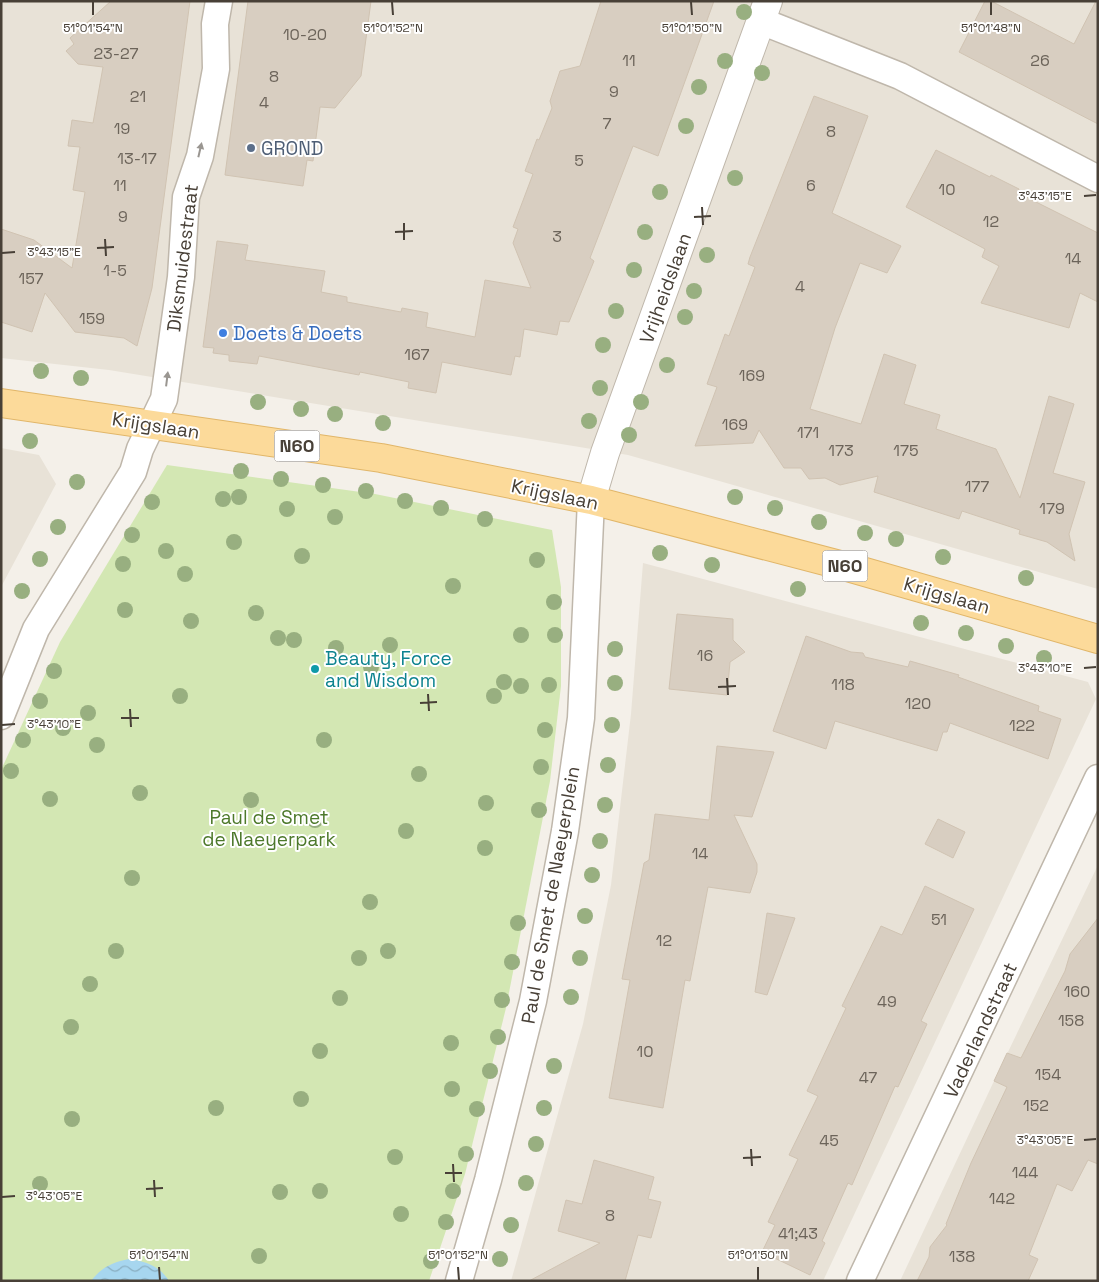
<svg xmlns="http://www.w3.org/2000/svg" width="1099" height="1282" font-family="'Space Grotesk',sans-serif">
<defs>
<pattern id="water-waves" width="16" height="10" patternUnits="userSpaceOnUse" patternTransform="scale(1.25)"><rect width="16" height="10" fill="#a7d6ef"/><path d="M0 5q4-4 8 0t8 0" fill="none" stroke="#8aafc2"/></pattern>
</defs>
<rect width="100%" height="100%" fill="#f4f0e9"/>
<path fill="#e8e2d7" d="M1,1H1098V589L628,455L109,370L1,358Z
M1,448L39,455L56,484L1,587Z
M643,563L1088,682L1096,699L823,1281H511L583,1024L611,885L631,714Z
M1098,865V1281H900L994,1081Z"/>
<path fill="#d3e7b3" d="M167,465L375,494L552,530L561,587V686L550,781L506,1008L465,1174L429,1281H1V770L60,642Z"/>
<path fill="url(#water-waves)" d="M129,1259C145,1261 160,1266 169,1281H91C101,1268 112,1262 129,1259Z"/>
<path fill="#d8cec1" stroke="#d0c3b2" d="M111,1H190L152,288L137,346L124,338L75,332L45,293L32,332L1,322V229L34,240L72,268L85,192L73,190L80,147L68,146L72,120L93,123L103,67L78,64L66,51L74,44L70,38Z
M248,1H371L361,76L335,108L320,107L313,161L307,160L303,186L225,175Z
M601,1H714L658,156L633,146L590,258L594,261L569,322L560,321L557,335L524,329L520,357L515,356L511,375L442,362L436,393L408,388L409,382L360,372L359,375L259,356L257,364L229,361V355L213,353L214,348L203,347L217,241L248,245L245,260L325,271L321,292L347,297V302L401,312L402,308L428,313L426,327L475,337L485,280L531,288L513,243L518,229L513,227L533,174L525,171L537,139L539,140L552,108L550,101L560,71L580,66Z
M985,1H991L1074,44L1096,1H1098V124L959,52Z
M814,96L868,116L832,213L901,246L887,273L860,263L835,328L810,409L861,424L884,354L916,365L904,404L940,415L936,429L996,449L1020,498L1049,396L1074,404L1053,473L1085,482L1069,534L1075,561L1047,542L1019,534L1020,530L962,511L959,519L874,492L878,476L840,485L825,478L809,479L801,468H784L759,430L753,443L695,446L717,387L707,384L725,334L729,336L755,267L748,264L750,257Z
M936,150L990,177L991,175L1019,189L1018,192L1030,199L1098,233V302L1080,293L1069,328L981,303L999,266L982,257L985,249L906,207Z
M677,614L733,619V640L745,652L730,662L727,695L669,689Z
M806,636L851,652L863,653L865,657L908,667L910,661L959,675L958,677L1039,706L1038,711L1061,719L1048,759L950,723L947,732H943L937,751L835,721L826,749L773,731Z
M717,746L774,752L752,817L734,815L757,864V872L750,893L708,887L690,981L685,980L663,1108L609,1098L630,980L622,979L644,863L649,860L655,814L709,820Z
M938,819L965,832L953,858L925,844Z
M925,886L974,909L921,1021L927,1024L898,1087L895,1086L852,1185L848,1183L822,1241L825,1243L810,1275L762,1252L775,1225L768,1222L798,1159L789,1155L818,1096L807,1091L846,1008L842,1006L881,926L902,935Z
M767,913L795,918L767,995L755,992Z
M1098,918V1164L1088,1160L1072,1191L1057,1184L1029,1255L1038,1259L1028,1281H917L929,1257L930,1247L947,1225L946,1224L971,1163L1007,1087L994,1081L1007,1053L1021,1058L1065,971L1070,954Z
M594,1160L654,1177L648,1199L661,1202L651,1238L638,1235L625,1281H529L600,1243L558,1231L566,1200L582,1204Z"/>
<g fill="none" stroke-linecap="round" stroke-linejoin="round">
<defs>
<path id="minor" d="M761,21L900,76L1098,179
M1,716L36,629L133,472L140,449L164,399L181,277L186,197L200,156L216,69L215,24L219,1
M459,1281L488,1180L533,1001L565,831L581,718L591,500
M860,1281L1098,778"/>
<path id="tertiary" d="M591,500L605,453L768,1"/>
<path id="primary" d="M1,403L381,458L591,500L844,566L1098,639"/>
</defs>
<use href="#minor" stroke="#bfb7ab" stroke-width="29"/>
<use href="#tertiary" stroke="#bfb7ab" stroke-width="30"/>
<use href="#primary" stroke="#e1b669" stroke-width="30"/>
<use href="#minor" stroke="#fff" stroke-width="26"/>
<use href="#tertiary" stroke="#fff" stroke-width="28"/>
<use href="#primary" stroke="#fcda9a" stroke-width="28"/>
</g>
<g fill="#98af80">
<circle cx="744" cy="12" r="8"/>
<circle cx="725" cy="61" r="8"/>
<circle cx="762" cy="73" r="8"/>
<circle cx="699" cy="87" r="8"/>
<circle cx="686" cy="126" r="8"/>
<circle cx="735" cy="178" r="8"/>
<circle cx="660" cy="192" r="8"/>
<circle cx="645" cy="232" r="8"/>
<circle cx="707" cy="255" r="8"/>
<circle cx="634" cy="270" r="8"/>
<circle cx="694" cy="291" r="8"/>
<circle cx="616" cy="311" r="8"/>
<circle cx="685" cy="317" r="8"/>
<circle cx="603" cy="345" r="8"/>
<circle cx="667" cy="365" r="8"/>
<circle cx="41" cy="371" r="8"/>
<circle cx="81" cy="378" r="8"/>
<circle cx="600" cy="388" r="8"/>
<circle cx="258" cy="402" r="8"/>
<circle cx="641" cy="402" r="8"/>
<circle cx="301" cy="409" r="8"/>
<circle cx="335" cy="414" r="8"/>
<circle cx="589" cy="421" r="8"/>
<circle cx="383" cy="423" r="8"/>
<circle cx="629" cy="435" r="8"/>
<circle cx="30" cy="441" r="8"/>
<circle cx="241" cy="471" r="8"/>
<circle cx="281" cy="479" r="8"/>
<circle cx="77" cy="482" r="8"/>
<circle cx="323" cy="485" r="8"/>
<circle cx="366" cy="491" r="8"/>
<circle cx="239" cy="497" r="8"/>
<circle cx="735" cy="497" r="8"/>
<circle cx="223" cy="499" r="8"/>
<circle cx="405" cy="501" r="8"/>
<circle cx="152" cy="502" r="8"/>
<circle cx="441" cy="508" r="8"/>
<circle cx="775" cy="508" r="8"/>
<circle cx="287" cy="509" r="8"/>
<circle cx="335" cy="517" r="8"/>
<circle cx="485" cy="519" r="8"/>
<circle cx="819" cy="522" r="8"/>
<circle cx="58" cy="527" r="8"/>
<circle cx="865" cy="533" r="8"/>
<circle cx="132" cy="535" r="8"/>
<circle cx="896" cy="539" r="8"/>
<circle cx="234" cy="542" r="8"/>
<circle cx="166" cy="551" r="8"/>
<circle cx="660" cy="553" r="8"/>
<circle cx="302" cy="556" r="8"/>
<circle cx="943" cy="557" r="8"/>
<circle cx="40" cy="559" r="8"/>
<circle cx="537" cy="560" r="8"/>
<circle cx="123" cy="564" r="8"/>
<circle cx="712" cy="565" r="8"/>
<circle cx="185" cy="574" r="8"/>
<circle cx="1026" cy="578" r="8"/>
<circle cx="453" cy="586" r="8"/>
<circle cx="798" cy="589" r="8"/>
<circle cx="22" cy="591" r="8"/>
<circle cx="554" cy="602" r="8"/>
<circle cx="125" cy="610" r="8"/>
<circle cx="256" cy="613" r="8"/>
<circle cx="191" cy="621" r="8"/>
<circle cx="921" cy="623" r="8"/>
<circle cx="966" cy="633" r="8"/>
<circle cx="521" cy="635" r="8"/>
<circle cx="555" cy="635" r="8"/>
<circle cx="278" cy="638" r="8"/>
<circle cx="294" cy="640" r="8"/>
<circle cx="390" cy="645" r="8"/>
<circle cx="1006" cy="646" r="8"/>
<circle cx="336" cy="648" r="8"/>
<circle cx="615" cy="649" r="8"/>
<circle cx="1044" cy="658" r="8"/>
<circle cx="371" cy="667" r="8"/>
<circle cx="54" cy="671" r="8"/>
<circle cx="504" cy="682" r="8"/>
<circle cx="615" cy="683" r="8"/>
<circle cx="549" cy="685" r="8"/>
<circle cx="521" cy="686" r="8"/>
<circle cx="180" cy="696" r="8"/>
<circle cx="494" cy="696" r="8"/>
<circle cx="40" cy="701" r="8"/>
<circle cx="88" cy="713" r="8"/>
<circle cx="612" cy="725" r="8"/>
<circle cx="63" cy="728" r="8"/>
<circle cx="545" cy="730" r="8"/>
<circle cx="23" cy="740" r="8"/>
<circle cx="324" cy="740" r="8"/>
<circle cx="97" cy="745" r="8"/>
<circle cx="608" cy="765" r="8"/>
<circle cx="541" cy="767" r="8"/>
<circle cx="11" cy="771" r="8"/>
<circle cx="419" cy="774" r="8"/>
<circle cx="140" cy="793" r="8"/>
<circle cx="50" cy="799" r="8"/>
<circle cx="251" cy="800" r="8"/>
<circle cx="486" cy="803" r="8"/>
<circle cx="605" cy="805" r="8"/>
<circle cx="539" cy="810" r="8"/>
<circle cx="315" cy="820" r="8"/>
<circle cx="406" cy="831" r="8"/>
<circle cx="600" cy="841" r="8"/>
<circle cx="485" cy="848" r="8"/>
<circle cx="592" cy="875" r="8"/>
<circle cx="132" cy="878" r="8"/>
<circle cx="370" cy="902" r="8"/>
<circle cx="585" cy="916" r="8"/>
<circle cx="518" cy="923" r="8"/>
<circle cx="116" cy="951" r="8"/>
<circle cx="388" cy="951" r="8"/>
<circle cx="359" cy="958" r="8"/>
<circle cx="580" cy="958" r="8"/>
<circle cx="512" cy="962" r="8"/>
<circle cx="90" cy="984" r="8"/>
<circle cx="571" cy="997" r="8"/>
<circle cx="340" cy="998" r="8"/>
<circle cx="502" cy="1000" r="8"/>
<circle cx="71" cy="1027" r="8"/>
<circle cx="498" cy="1037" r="8"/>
<circle cx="451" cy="1043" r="8"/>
<circle cx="320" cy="1051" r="8"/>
<circle cx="554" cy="1066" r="8"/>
<circle cx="490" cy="1071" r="8"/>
<circle cx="452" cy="1089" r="8"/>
<circle cx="301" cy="1099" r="8"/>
<circle cx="216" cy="1108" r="8"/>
<circle cx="544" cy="1108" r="8"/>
<circle cx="477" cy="1109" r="8"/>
<circle cx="72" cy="1119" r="8"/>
<circle cx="536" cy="1144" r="8"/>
<circle cx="466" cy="1154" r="8"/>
<circle cx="395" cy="1157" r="8"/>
<circle cx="526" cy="1183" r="8"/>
<circle cx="40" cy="1184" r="8"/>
<circle cx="320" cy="1191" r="8"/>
<circle cx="453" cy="1191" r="8"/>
<circle cx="280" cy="1192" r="8"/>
<circle cx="401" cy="1214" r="8"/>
<circle cx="446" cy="1222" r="8"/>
<circle cx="511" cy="1225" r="8"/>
<circle cx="259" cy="1256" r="8"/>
<circle cx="500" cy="1259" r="8"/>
<circle cx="431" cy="1261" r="8"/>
</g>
<defs><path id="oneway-solid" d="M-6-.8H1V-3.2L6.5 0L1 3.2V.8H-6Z" transform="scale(1.25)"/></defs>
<g fill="#9a9691">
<use href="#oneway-solid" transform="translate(200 150) rotate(-77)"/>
<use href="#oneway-solid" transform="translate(167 379) rotate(-83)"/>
</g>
<path fill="none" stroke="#484037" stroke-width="2" d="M93,2V15M392,2L393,15M691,2L692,15M991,2V15M1084,196L1096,195M702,207L703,225M694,217L711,216M404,223V240M395,232L413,231M105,239L106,256M97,248L114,247M2,253L15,252M1084,668L1096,667M727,678L728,695M718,687L736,686M428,694L429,711M420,703L437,702M130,709L131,727M121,718H139M2,725L15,724M1084,1140L1096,1139M751,1149L752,1166M743,1158L761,1157M453,1164L454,1182M445,1173H462M154,1180L155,1197M146,1189L163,1188M2,1197L15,1196M159,1267L160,1280M458,1267L459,1280M758,1267V1280"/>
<circle fill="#5c6f8a" stroke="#fff" stroke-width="2" cx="251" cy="148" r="5"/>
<circle fill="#3f7fe0" stroke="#fff" stroke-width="2" cx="223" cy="333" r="5"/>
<circle fill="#0f9aa8" stroke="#fff" stroke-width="2" cx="315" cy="669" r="5"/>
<g text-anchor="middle" stroke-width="4" stroke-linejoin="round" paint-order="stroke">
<g font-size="16" fill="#6c645a">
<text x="305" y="40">10-20</text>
<text x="116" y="59">23-27</text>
<text x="629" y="66">11</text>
<text x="1040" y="66">26</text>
<text x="274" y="82">8</text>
<text x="614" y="97">9</text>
<text x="138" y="102">21</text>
<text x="264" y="108">4</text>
<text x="607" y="129">7</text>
<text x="122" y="134">19</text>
<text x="831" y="137">8</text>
<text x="137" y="164">13-17</text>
<text x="579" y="166">5</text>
<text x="120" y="191">11</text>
<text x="811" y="191">6</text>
<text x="947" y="195">10</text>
<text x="123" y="222">9</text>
<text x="991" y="227">12</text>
<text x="557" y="242">3</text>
<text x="1073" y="264">14</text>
<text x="115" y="276">1-5</text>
<text x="31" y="284">157</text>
<text x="800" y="292">4</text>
<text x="92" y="324">159</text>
<text x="417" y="360">167</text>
<text x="752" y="381">169</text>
<text x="735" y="430">169</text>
<text x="808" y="438">171</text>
<text x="841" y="456">173</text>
<text x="906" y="456">175</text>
<text x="977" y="492">177</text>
<text x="1052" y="514">179</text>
<text x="705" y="661">16</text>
<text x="843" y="690">118</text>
<text x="918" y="709">120</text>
<text x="1022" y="731">122</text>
<text x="700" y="859">14</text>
<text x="939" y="925">51</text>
<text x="664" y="946">12</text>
<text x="1077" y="997">160</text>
<text x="887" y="1007">49</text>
<text x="1071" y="1026">158</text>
<text x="645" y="1057">10</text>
<text x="1048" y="1080">154</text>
<text x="868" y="1083">47</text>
<text x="1036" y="1111">152</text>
<text x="829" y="1146">45</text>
<text x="1025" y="1178">144</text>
<text x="1002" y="1204">142</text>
<text x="610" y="1221">8</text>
<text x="798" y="1239">41;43</text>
<text x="962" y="1262">138</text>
</g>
<g fill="#fff" stroke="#7f7973" stroke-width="1">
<rect x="274.5" y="430.5" width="45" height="31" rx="4"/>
<rect x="822.5" y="550.5" width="45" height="31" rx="4"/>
</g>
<g font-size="18" font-weight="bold" fill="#484037">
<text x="297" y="452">N60</text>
<text x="845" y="572">N60</text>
</g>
<g font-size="19" fill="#4e5e75" stroke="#fff" text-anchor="start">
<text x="261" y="155">GROND</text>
</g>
<g font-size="19" fill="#484037" stroke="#fff">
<text transform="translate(182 258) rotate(-83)" y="7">Diksmuidestraat</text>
<text transform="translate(665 288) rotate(-70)" y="7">Vrijheidslaan</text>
<text transform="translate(156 425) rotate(9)" y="7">Krijgslaan</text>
<text transform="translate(555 494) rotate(12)" y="7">Krijgslaan</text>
<text transform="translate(947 595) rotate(16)" y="7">Krijgslaan</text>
<text transform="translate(550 895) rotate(-80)" y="7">Paul de Smet de Naeyerplein</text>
<text transform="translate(980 1030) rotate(-65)" y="7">Vaderlandstraat</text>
</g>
<g font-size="19" fill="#366cbe" stroke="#fff" text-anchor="start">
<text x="233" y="340">Doets &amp; Doets</text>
</g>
<g font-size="19" fill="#0d838f" stroke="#fff" text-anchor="start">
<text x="325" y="665">Beauty, Force<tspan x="325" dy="22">and Wisdom</tspan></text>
</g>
<g font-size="19" fill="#4d792b" stroke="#fff">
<text x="269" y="824">Paul de Smet<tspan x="269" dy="22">de Naeyerpark</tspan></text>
</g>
</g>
<g font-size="12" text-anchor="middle" fill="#484037" stroke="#fff" stroke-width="4" stroke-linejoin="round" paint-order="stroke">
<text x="93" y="32">51°01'54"N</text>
<text x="393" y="32">51°01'52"N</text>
<text x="692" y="32">51°01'50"N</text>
<text x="991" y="32">51°01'48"N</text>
<text x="1045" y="200">3°43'15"E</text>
<text x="54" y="256">3°43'15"E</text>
<text x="1045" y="672">3°43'10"E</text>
<text x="54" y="728">3°43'10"E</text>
<text x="1045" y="1144">3°43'05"E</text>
<text x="54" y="1200">3°43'05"E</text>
<text x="159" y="1259">51°01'54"N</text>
<text x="458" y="1259">51°01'52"N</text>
<text x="758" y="1259">51°01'50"N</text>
</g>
<rect width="1099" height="1282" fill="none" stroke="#484037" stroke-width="5"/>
</svg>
